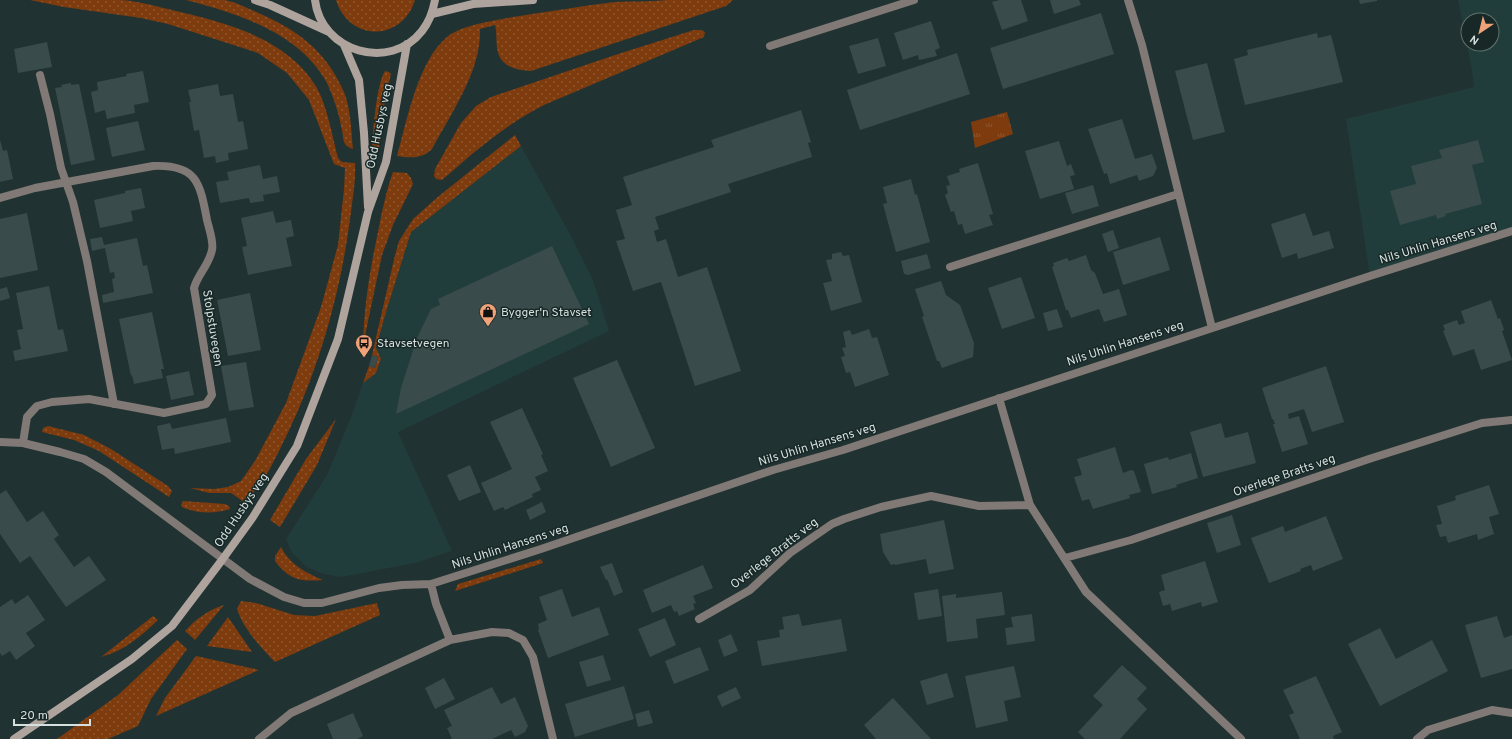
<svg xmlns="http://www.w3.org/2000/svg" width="1512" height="739" font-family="Overpass,sans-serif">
<defs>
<pattern id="grass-dots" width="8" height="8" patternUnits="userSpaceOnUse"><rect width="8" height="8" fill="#7d3b0e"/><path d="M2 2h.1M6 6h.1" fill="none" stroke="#8f5731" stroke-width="1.8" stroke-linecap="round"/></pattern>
<pattern id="park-tufts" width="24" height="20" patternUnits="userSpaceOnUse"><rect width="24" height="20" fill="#7d3b0e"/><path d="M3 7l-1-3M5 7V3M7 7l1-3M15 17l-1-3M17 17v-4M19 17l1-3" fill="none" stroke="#8f5731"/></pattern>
</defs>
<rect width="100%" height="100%" fill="#203231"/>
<path fill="#213d3b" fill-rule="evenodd" d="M1458,0H1512V231L1370,276L1346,119L1474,87L1471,65ZM1468,20H1492V44H1468Z
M521,146L572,238L593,280L609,331L398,432L452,551L415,563L341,577L323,574L307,567L292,553L286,539L327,475L351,417L363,383L376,373L381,359L376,349L386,312L411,232Z"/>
<path fill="url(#grass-dots)" d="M30,0C60,0 91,0 121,0C138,1 155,6 172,10C224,22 288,38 317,88C328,109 332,135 338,158L342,162L355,163C356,179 353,196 351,212C341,293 318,374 281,447C270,469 262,486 244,502L231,493H209L190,488L214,489L228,487L241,481L255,461L286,403L321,307L338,245L344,189L345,168L334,164L309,100L287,73L258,53L168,24L141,18L64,7Z
M186,0C198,0 213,0 225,0C235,2 245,7 254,11C296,29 325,49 344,92C351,109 351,130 353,149C349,148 346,146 344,142C343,139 343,134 342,130C339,114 334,98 327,83C299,32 238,14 186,0Z
M336,0H415C402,42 349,42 336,0Z
M667,0H733L726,6L531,71C515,70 500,67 497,48C496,40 497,33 495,25L480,29C480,35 480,40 479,45C475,79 448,119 432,149C422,159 411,158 397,156C407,120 418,61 447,37C462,25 494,21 513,17C547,12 581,6 615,2C632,1 650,2 667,0Z
M694,30H701L705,32L704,37L544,105C506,124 474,152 442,180L436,179L434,176L435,169L461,123L476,106L491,97L615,55Z
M385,71L389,72L391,74L385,100L379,151L372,150C373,132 376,85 385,71Z
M515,135L521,146L411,232L386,312L376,348L381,359L376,373L363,383L369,366L375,368L378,357L372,355L395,255L399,241L413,219L439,196Z
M393,172L407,173L411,178L413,184L393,225L382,255L363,345C364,306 370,269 378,232C382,212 386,191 393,172Z
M336,419L317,465L280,527L270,520L306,459Z
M48,426L84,435L111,449L168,486L172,491L169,497L99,451L74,440L42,432L43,428Z
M183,501L225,504L229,506L230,509C214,514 198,514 182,507L181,505Z
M281,547C289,564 306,573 323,580C301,582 289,580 275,561V556Z
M541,559L543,563L455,591L458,584Z
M241,601L256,603L294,615L315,616L377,603L380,615L275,662C260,646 244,630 237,609Z
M224,605L195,640L185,631C196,619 208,610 224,605Z
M153,616L158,620C141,636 124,651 101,657Z
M228,617L252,652L207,646Z
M177,640L187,649L151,699L138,726L108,739H57L118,695Z
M196,656L259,670L156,716L165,698Z"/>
<path fill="url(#park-tufts)" d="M1007,112L1013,134L975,148L971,122Z"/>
<path fill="#394c4b" d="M999,0H1021L1028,21L1002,30L992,2Z
M1050,0H1079L1081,5L1054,14Z
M1359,0H1377V1L1360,4Z
M1101,13L1114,54L1003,89L990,48Z
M931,21L940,48L935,50L937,56L919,60L918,55L903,60L894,33Z
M1317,33L1318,38L1331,35L1343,82L1245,105L1234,59L1248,55L1247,50Z
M878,38L886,66L858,74L849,46Z
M47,42L52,67L18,73L14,49Z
M957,53L970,94L860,130L847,90Z
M1207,63L1225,132L1193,140L1175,71Z
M143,71L149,102L134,105L135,113L107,119L105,110L95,113L91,92L98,90L97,82L127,76L126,74Z
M71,83V85L79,84L95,160L71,165L55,88L62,87L61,85Z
M218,84L220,96L233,94L238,122L243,121L248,149L228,153L229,160L216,163L215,156L204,158L199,130L194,131L189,102H191L188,90Z
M801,110L811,142L808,143L812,157L728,184L731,192L655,217L659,229L654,231L657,242L666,239L678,277L707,267L741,371L695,386L661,282L633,291L616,241L625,239L616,210L632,205L623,177L714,147L711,140Z
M1122,119L1135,159L1152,154L1157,168L1153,176L1139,181L1137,175L1110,184L1107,173L1104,174L1088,129Z
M138,121L145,150L112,157L106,128Z
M0,140L3,151L7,150L13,179L0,182Z
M1478,140L1484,162L1472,165L1482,204L1445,214L1446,216L1437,219L1436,215L1400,225L1390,191L1416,184L1411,166L1442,158L1439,150Z
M1059,141L1067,166L1071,164L1075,175L1070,176L1074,189L1040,199L1025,151Z
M978,163L993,214L989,215L993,225L965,234L962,224L958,225L954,211L951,212L945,195L948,193L946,186L950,185L947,176L960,172L959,169Z
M260,165L263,179L277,176L280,192L263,195L264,201L250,203L249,198L220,203L216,182L229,180L227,172Z
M911,179L915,195L917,194L930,242L896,252L883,204L887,203L883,187Z
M1093,185L1099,206L1072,214L1065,193Z
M141,188L145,208L131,211L133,221L100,228L94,200L125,193V191Z
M273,211L276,223L291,220L294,236L286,238L292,266L248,275L242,247L247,246L241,218Z
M27,213L38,270L0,278V219Z
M1305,213L1313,236L1329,231L1334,248L1298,259L1297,253L1282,258L1271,224Z
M1113,230L1119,248L1108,252L1102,234Z
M102,237L104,245L137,238L143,266L147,265L153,293L103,303L102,295L114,292L112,279L115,278L114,272L110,273L105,248L92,251L90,239Z
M1160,237L1170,270L1123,285L1113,252Z
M552,246L589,324L396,414L401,388L417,338L431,309L440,305L438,299Z
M841,252L843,256L849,255L862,302L831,311L823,283L832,281L826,260L832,259V254Z
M927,254L931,268L908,275L904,274L901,261Z
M1086,255L1091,270L1095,273L1103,294L1119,289L1127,315L1104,322L1099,309L1071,318L1068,310H1066L1052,267L1054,266L1053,263L1067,258L1069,261Z
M1021,277L1035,318L1002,329L988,288Z
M941,281L946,295L960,305L974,343L973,357L942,368L939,361H937L922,317L924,316L915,289Z
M49,286L58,330L63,329L68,351L15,361L13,351L21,349L17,330L23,329L16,293Z
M7,287L10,298L0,301V289Z
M250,293L261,350L228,356L217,300Z
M1491,300L1498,319L1500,318L1504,330L1502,331L1512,360L1481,370L1474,349L1453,356L1443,331L1445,330L1443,325L1457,320L1459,325L1465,323L1461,311Z
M1057,309L1063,327L1048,331L1043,313Z
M152,312L164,369H161L163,378L134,384L132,375L131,376L119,319Z
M869,329L872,338L877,337L889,375L855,387L850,372L846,373L841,357L845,356L842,348L846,347L843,332L850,330L852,335Z
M372,355L378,357L375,368L369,366Z
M617,360L655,448L611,467L573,378Z
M246,362L254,407L229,411L221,366Z
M1326,366L1344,422L1312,432L1304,409L1288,414L1289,419L1299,416L1308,444L1282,452L1273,424H1275L1273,419H1272L1262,388Z
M189,371L194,395L171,400L166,376Z
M522,408L543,454L541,455L548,471L535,477L541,490L532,494L533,497L505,510L503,507L494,511L481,483L512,469L490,422Z
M226,418L231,442L175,454L174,448L162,450L157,426L170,423L172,429Z
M1221,423L1225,438L1248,432L1256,463L1203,477L1190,432Z
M1115,447L1123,473L1131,470L1134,471L1141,492L1129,495L1130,498L1093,509L1089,499L1082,501L1074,477L1082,475L1077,459Z
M1191,453L1198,478L1176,485L1177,487L1152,494L1144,464L1168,457L1169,460Z
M470,465L481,492L459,501L447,475Z
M1489,485L1499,514L1489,517L1494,534L1478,540L1477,534L1448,543L1446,536L1440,537L1436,525L1442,524L1437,506L1456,500L1455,496Z
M6,490L27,522L43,511L59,535L54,539L74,567L89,556L106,580L66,607L30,556L20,563L0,534V494Z
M542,502L546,512L530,520L526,510Z
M1232,515L1241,545L1217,553L1207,523Z
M1326,516L1343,559L1313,571L1311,565L1300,569L1301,571L1269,583L1251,538L1283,526L1285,532Z
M944,520L954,569L929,574L926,559L895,565V564L891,565L883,552L880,534Z
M1205,561L1218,602L1202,607L1201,602L1172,611L1170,604L1163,606L1159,592L1165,590L1161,575Z
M612,563L623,592L614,596L607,579L606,580L600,567Z
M703,565L713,588L693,596L696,603L693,604L695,609L679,616L677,611L674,612L671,605L652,613L643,590Z
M562,589L572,617L599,607L609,635L548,658L538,630L539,629L538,624L547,620L539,597Z
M938,589L942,616L918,620L914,593Z
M1002,592L1005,615L976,619L978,638L947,642L942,596L956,594V598Z
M28,595L45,620L26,633L35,646L16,660L10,651L2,656L0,653V607L12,599L15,604Z
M799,614L802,626L841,619L847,651L762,666L757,641L780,637L779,630L784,629L782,617Z
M1032,614L1035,641L1007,645L1005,628L1013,627L1011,617Z
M1497,616L1504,638L1512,635V669L1481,678L1465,625Z
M665,618L676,645L650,657L638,629Z
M1380,628L1396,659L1432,640L1448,671L1380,706L1348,644Z
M731,634L738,651L724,657L718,640Z
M700,647L709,670L674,684L665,661Z
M603,655L611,680L587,687L579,662Z
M1122,665L1147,688L1137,699L1147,709L1120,739H1085L1078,732L1103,705L1093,696Z
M1014,666L1021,697L1004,701L1008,721L976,728L965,676Z
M947,673L954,697L927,705L920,681Z
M1316,676L1342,732L1333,736L1334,739H1300L1289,715L1294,713L1283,690Z
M444,678L455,699L435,709L425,688Z
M624,686L634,719L575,737L565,704Z
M492,687L501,704L515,697L528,726L525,732L515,737L511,730L492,739H452L447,728L452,726L444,710Z
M736,687L741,698L722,707L717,696Z
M893,698L931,739H876L864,725Z
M649,710L653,723L638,727L635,714Z
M353,713L363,736L357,739H333L327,724Z"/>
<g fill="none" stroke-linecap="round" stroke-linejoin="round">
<path stroke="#807975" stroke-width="8" d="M1128,0L1142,45L1212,328
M770,46L914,0
M40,75L50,114L61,168L73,202L87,261L114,404
M0,198L35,188L153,166C197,164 200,183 207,220C209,229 214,242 212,250C209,265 198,274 194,288L212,395L206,404L164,413L89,399L52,402L37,406L27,417L23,443
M950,267L1178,194
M999,398L1030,505L1086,592L1241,739
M0,442L23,443L60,452L84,459L106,472L250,579L284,597L304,603H322L379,588L402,585L431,584L541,549L773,470L843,450L1370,276L1512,231
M1065,558L1131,540L1369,459L1482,423L1512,420
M431,584L436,604L450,640
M699,619L750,590L790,553L832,524L844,519L881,507L931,496L979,506L1030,505
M259,739L291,713L450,640L492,632L509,633L523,640L533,657L553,739
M1417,739L1428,730L1492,710L1512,713"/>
<path stroke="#afa39d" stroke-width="8" d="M255,0L270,5L327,31
M315,0C321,52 390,72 422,31C429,22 433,11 435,0
M432,14L473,4L533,0
M344,45L359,80L364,133L368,207
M14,739L132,659L172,626L222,560L253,517L297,446L338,339L368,212L386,162L407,44"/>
</g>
<defs>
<symbol id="shop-pin" viewBox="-11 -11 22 30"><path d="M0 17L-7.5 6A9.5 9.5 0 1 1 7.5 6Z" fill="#f0a278" stroke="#172827"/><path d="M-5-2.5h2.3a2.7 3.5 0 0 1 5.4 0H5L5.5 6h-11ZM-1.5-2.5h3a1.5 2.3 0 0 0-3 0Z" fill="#111"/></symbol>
<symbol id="bus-pin" viewBox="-11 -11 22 30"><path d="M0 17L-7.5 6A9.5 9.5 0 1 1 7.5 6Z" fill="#f0a278" stroke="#172827"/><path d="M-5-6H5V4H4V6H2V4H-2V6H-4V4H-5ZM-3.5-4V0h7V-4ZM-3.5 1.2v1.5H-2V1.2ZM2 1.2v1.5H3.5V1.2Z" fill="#111"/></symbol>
</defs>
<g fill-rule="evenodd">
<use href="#shop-pin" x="478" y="302" width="20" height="27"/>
<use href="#bus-pin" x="354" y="333" width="20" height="27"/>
</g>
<g text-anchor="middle" stroke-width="3" stroke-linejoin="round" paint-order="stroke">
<g font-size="12" fill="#d4dfde" stroke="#172827">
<text transform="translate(379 126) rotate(-78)" y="4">Odd Husbys veg</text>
<text transform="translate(1438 242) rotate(-17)" y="4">Nils Uhlin Hansens veg</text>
<text transform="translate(213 328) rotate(81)" y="4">Stolpstuvegen</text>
<text transform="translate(1125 343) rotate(-18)" y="4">Nils Uhlin Hansens veg</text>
<text transform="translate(817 444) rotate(-17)" y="4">Nils Uhlin Hansens veg</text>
<text transform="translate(1284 475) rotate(-19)" y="4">Overlege Bratts veg</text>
<text transform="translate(241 510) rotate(-56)" y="4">Odd Husbys veg</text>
<text transform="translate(510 546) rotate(-18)" y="4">Nils Uhlin Hansens veg</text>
<text transform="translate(774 553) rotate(-38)" y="4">Overlege Bratts veg</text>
</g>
<g font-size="12" fill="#d4dfde" stroke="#172827" text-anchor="start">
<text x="501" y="316">Bygger'n Stavset</text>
<text x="377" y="347">Stavsetvegen</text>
</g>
</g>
<g transform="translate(1480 32) rotate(215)"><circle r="19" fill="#172827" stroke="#637170"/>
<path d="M0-3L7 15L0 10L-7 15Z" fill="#f0a278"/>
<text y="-6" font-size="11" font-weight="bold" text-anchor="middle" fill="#d4dfde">N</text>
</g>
<path d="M14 719v6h76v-6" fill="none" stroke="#d4dfde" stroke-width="2"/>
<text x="20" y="719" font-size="12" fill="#d4dfde" stroke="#172827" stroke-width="3" paint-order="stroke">20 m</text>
</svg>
